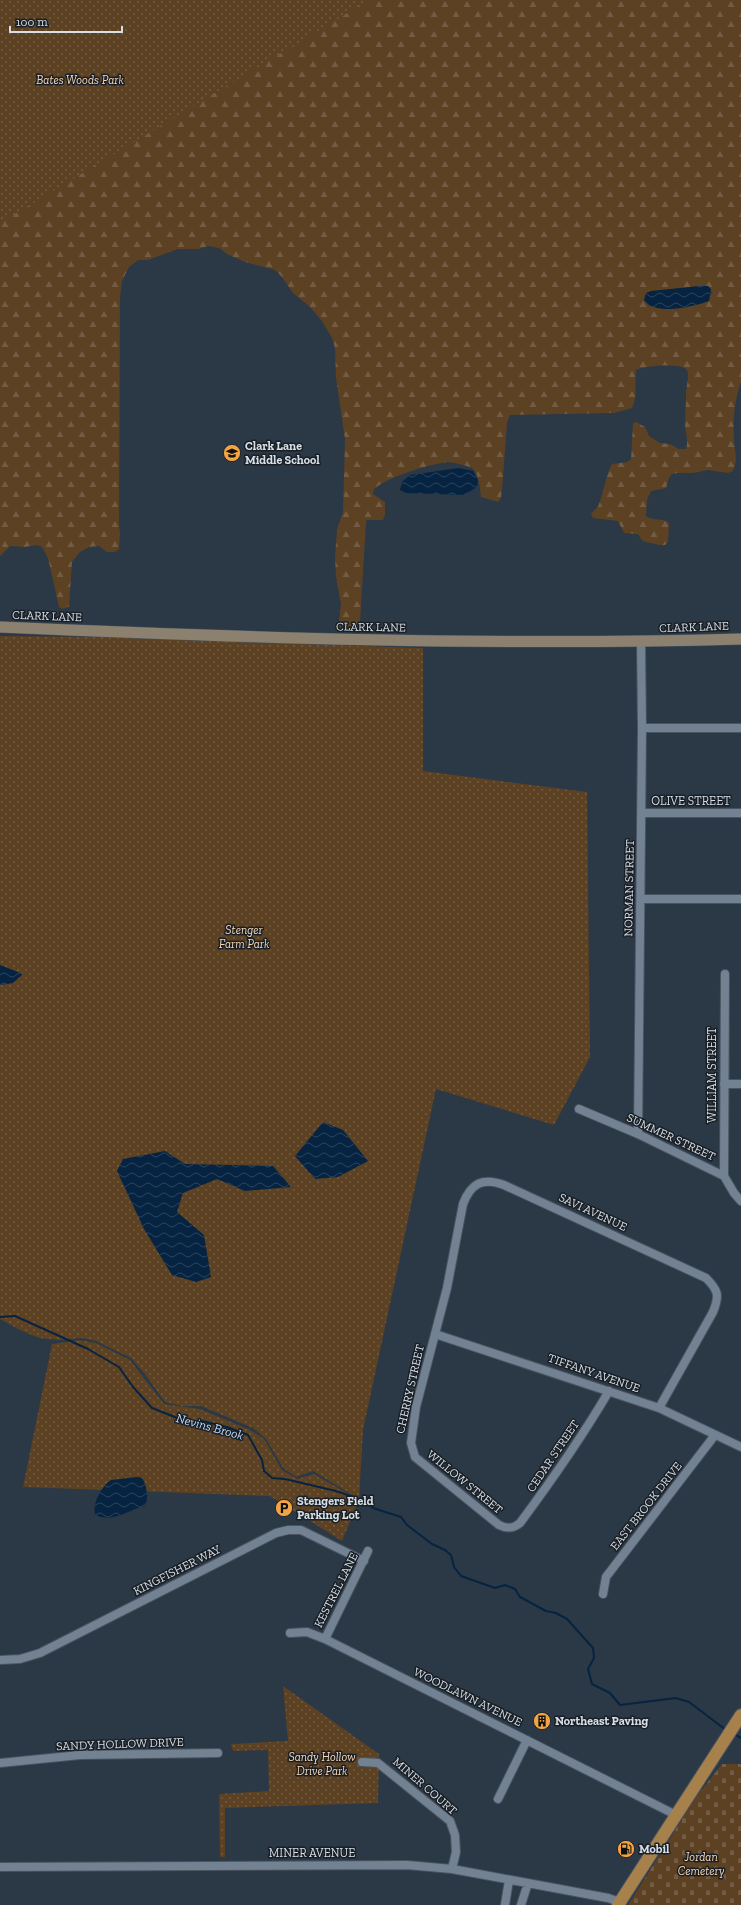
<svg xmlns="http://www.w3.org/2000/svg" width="741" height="1905" font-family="'Zilla Slab',serif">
<defs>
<pattern id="forest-firs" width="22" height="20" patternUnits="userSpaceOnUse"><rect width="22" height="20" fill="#5c4123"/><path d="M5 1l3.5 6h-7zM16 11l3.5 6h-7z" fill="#735c43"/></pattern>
<pattern id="cemetery-stones" width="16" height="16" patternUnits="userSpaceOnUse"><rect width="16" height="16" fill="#5c4123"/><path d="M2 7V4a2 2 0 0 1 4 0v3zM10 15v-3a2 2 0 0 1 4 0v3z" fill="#735c43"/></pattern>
<pattern id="park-dots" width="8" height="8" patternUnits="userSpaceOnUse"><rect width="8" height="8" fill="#5c4123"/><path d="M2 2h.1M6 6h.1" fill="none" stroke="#735c43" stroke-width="1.8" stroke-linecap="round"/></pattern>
<pattern id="water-waves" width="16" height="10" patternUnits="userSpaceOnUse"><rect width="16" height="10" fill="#062441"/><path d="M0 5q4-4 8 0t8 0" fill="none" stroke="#2a435c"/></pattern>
</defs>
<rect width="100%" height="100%" fill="#2b3846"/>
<path fill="url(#forest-firs)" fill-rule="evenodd" d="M0,0H741V382C734,401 733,421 734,441C735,452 738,461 733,471L728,473L708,470L693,473H677L672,474L669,478L666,488L651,491L647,500L646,516C653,522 663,517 669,523L668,542L665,545C662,546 646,542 643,541C640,539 640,535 637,534L624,533L618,521L593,518L591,514C594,510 598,508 599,504C603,494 607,472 612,464L627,462L631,459L633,423L636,422L645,427L649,436L660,443L670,444L679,449H686C689,440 685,433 685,424C685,415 686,406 686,396C685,390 691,373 686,369C678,363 645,366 636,370C634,383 638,395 632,408L614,413L510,415L507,423L502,490L501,498L498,502L481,497C480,488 479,474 472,468C469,466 451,462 448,462C429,464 388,477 374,489L373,494L385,502V515L383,520H367L366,522L360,622L355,628L340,627L339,622L341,604L336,577L335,557L337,529L343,512L345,439L336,378L335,348L332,338L322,321L309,306L293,293L282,277L275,270L245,262L227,254L219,248L208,246L199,249H178L148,260H138L129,267L122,281L120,297L119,523L120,534L119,549L115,552H107L99,546L89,547L80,552L72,562L69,607L62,609L59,607L48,558L42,547L38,545L24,547L10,546L0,556ZM699,286H708L711,290L712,294C687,304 674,313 647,305Z"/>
<path fill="url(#cemetery-stones)" d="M722,1764H741V1905H628L696,1797Z"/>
<path fill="url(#park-dots)" d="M0,0H369L0,223Z
M0,636L103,637L423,648V771L587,792L590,1057L554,1125L436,1089L363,1430L359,1499L313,1471L296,1477L283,1468L266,1439L253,1428L201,1406H182L165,1402L144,1373L131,1358L96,1341L82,1338L60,1340L39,1338L20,1330L0,1319Z
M80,1340L96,1343L130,1360L164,1404L200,1409L250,1430L264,1439L282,1470L297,1479L314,1474L359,1500L342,1541L270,1496L23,1487L52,1344Z
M283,1686L379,1754L378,1803L225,1808V1857H220L219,1794L269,1791L268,1750L233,1751L231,1744L288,1741Z"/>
<path fill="url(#water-waves)" d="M699,286H708L711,289L709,301C693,307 655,316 644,300L646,293L651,291Z
M459,468L473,471L478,480L477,487L464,495L406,493L400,490L402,482L410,475Z
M0,965L23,974L13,983L0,985Z
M323,1122L343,1130L368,1161L338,1177L315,1179L295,1156Z
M165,1151L185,1164L273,1166L291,1187L245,1191L217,1179L183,1193L177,1212L204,1235L211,1277L196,1282L172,1275L144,1229L117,1171L123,1159Z
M137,1477H141C147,1483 149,1499 145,1506C130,1509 109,1525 95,1514C92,1503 102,1486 111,1480Z"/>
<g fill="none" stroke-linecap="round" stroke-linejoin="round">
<path stroke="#062441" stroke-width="2" d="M0,1317L15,1316L88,1349L119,1367L133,1387L152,1408L190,1423L202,1421L227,1427L248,1435L262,1460L264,1471L272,1478L285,1479L336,1491L362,1500L373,1508L401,1517L407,1525L432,1544L445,1550L451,1555L454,1567L461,1576L495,1588L505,1585L515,1589L520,1597L546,1611L556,1613L567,1619L593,1648L594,1658L588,1669L592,1684L610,1693L620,1705L676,1698L689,1702L726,1730
M734,1734L741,1738"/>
<defs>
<path id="street" d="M642,728H741
M642,813H741
M641,899H741
M724,1084H741
M579,1109L638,1134L724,1176L734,1193L741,1201
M638,1134L642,728L641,642
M724,1176L725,974
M435,1334L659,1408L741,1447
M609,1391C582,1437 552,1480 520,1523C513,1529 507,1529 499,1525L415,1457L411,1443L416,1407L447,1288L463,1204C471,1183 483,1177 504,1185L706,1278C718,1290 720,1295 713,1312L659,1408
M603,1594L606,1577L715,1435
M290,1633L307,1632L325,1639L676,1815
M325,1639L368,1551
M0,1660L20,1659L40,1653L276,1533L288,1530H301L364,1561
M362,1762L378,1763L450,1821L455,1835L456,1852L452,1869
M0,1763L80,1755L218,1753
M498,1799L527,1740
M0,1867L407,1865L452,1869L608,1898L620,1902
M505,1905L509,1880
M521,1905L528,1883"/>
<path id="secondary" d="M0,627C247,638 494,646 741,639"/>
<path id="primary" d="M618,1905L741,1715"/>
</defs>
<use href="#street" stroke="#4a5460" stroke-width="10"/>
<use href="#secondary" stroke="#4a5460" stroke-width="12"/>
<use href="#primary" stroke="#4a5460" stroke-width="14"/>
<use href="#street" stroke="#738293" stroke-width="8"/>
<use href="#secondary" stroke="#8c816f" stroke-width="11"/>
<use href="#primary" stroke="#a6814c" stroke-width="12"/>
</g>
<defs>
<symbol id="school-disc" viewBox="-11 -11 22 22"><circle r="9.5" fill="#f3a442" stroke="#191f25"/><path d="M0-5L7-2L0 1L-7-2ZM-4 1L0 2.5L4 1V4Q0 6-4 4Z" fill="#111"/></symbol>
<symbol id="parking-disc" viewBox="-11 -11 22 22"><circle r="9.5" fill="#f3a442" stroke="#191f25"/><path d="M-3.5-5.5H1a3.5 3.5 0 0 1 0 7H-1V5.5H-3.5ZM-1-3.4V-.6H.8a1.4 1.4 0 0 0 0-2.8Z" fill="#111"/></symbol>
<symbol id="building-disc" viewBox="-11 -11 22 22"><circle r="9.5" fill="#f3a442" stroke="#191f25"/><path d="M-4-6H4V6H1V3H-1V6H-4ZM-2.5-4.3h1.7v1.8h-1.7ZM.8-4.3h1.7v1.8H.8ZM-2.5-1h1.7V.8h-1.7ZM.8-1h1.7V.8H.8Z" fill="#111"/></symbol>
<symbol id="fuel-disc" viewBox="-11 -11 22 22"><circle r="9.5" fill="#f3a442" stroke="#191f25"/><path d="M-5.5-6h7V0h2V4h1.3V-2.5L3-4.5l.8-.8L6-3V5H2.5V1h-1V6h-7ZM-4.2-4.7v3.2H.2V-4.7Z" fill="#111"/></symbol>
</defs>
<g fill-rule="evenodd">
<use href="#school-disc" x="222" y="443" width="20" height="20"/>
<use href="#parking-disc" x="274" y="1498" width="20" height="20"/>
<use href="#building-disc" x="532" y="1711" width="20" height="20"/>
<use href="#fuel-disc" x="616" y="1839" width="20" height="20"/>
</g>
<g text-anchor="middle" stroke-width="3" stroke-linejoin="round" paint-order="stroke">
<g font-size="12" font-style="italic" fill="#f8d8b6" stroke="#191f25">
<text x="80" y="84">Bates Woods Park</text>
<text x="244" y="934">Stenger<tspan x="244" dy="14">Farm Park</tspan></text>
<text x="322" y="1761">Sandy Hollow<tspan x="322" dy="14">Drive Park</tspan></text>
<text x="701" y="1861">Jordan<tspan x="701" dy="14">Cemetery</tspan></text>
</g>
<g font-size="12" font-weight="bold" fill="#d6dee7" stroke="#191f25" text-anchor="start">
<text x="245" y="450">Clark Lane<tspan x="245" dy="14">Middle School</tspan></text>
<text x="297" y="1505">Stengers Field<tspan x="297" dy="14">Parking Lot</tspan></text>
<text x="555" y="1725">Northeast Paving</text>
<text x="639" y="1853">Mobil</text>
</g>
<g font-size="12" fill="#d6dee7" stroke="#191f25">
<text transform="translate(47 616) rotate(2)" y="4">CLARK LANE</text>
<text transform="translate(371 627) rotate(1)" y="4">CLARK LANE</text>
<text transform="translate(694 627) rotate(-2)" y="4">CLARK LANE</text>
<text x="691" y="805">OLIVE STREET</text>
<text transform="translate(629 888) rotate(-89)" y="4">NORMAN STREET</text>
<text transform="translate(712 1075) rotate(-90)" y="4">WILLIAM STREET</text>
<text transform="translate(671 1137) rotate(25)" y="4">SUMMER STREET</text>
<text transform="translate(593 1212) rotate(25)" y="4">SAVI AVENUE</text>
<text transform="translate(594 1373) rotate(19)" y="4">TIFFANY AVENUE</text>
<text transform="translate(410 1389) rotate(-77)" y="4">CHERRY STREET</text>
<text transform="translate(553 1456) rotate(-56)" y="4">CEDAR STREET</text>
<text transform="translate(465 1482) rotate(39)" y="4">WILLOW STREET</text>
<text transform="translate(646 1506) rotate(-52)" y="4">EAST BROOK DRIVE</text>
<text transform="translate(177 1570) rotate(-27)" y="4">KINGFISHER WAY</text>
<text transform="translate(336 1590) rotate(-63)" y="4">KESTREL LANE</text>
<text transform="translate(468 1697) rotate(26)" y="4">WOODLAWN AVENUE</text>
<text transform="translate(120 1744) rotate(-2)" y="4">SANDY HOLLOW DRIVE</text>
<text transform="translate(425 1786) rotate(41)" y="4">MINER COURT</text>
<text x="312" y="1857">MINER AVENUE</text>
</g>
<g font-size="13" font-style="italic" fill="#bbdafc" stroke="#191f25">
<text transform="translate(210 1426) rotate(15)" y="5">Nevins Brook</text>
</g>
</g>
<path d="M10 26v6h112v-6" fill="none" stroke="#d6dee7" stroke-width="2"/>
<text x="16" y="26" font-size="12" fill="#d6dee7" stroke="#191f25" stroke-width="3" paint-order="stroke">100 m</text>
</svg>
